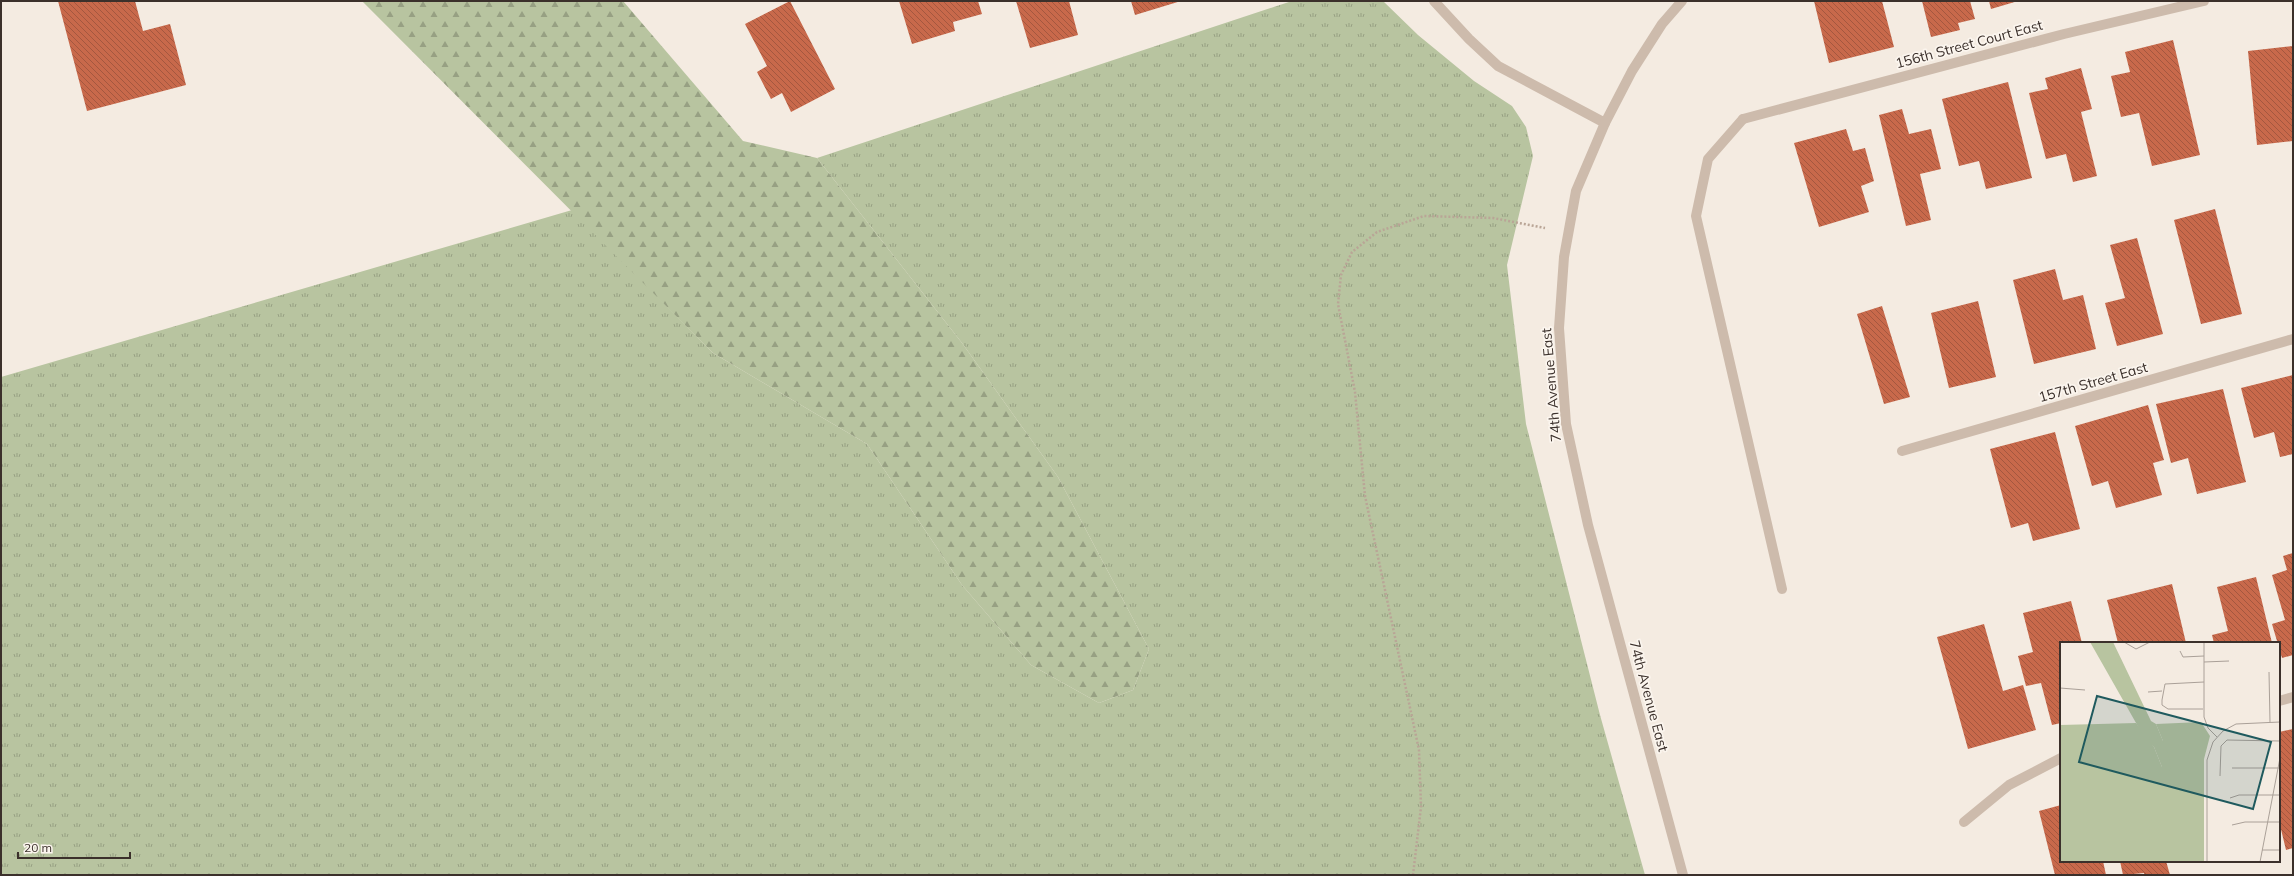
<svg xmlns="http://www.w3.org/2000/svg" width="2294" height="876" font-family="Mulish,sans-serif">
<defs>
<pattern id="grass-tufts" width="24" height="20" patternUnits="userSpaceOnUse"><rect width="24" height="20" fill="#b8c4a0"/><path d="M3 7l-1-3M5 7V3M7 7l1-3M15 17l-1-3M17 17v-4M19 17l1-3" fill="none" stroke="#97a083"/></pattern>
<pattern id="forest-firs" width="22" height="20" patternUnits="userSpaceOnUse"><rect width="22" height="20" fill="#b8c4a0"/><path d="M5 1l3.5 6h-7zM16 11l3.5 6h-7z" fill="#97a083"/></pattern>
<pattern id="building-back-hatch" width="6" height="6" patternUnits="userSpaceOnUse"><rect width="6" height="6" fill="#c8694b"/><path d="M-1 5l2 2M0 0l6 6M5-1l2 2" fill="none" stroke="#a4573f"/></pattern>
</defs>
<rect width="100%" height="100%" fill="#f4ebe1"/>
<path fill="url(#grass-tufts)" d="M1292,1H1383L1418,35L1474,81L1512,106L1526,127L1533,156L1507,265L1526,424L1600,715L1645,875H1V377L572,210L713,353L867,444L962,585L1031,665L1099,703L1133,690L1149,649L1058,477L962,343L817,158Z"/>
<path fill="url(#forest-firs)" d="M362,1H623L743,141L817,158L962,343L1058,477L1149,649L1133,690L1099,703L1031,665L962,585L867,444L713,353Z"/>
<path fill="url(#building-back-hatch)" d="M58,1H135L143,31L170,24L186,85L87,111Z
M790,1L835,89L791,112L782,93L771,99L757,72L767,66L745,24Z
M899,1H978L982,14L953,22L955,31L912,44Z
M1016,1H1069L1078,35L1030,48Z
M1131,1H1181L1135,15Z
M1814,1H1882L1894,47L1829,63Z
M1922,1H1970L1975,19L1958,23L1960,30L1931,37Z
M1989,1H2018L1991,9Z
M2173,40L2200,155L2152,166L2139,113L2121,117L2111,76L2130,72L2125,52Z
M2293,46V141L2257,145L2248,51Z
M2081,68L2092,109L2081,112L2097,176L2073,182L2066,154L2046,159L2029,93L2048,89L2045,78Z
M2008,82L2032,178L1986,189L1979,161L1959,166L1942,99Z
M1902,109L1909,134L1931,129L1941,169L1920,174L1931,220L1906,226L1879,115Z
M1846,129L1853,151L1865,148L1874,181L1861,186L1869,212L1819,227L1794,143Z
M2215,209L2242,314L2201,324L2174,220Z
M2137,238L2163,334L2117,346L2105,303L2125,298L2110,245Z
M2055,269L2063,300L2083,295L2096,349L2034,364L2013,280Z
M1978,301L1996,377L1949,388L1931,313Z
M1882,306L1910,397L1884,404L1857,314Z
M2293,375V454L2280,457L2274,432L2254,438L2241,388Z
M2223,389L2246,482L2197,494L2188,458L2171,463L2156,404Z
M2148,405L2164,460L2153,463L2162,495L2116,508L2108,481L2092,486L2075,426Z
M2055,432L2080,529L2033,541L2028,523L2011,528L1990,449Z
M2293,553V655L2282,658L2272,624L2285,620L2272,575L2287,570L2283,556Z
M2256,577L2272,643H2214L2212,635L2228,631L2217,587Z
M2172,584L2186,643H2118L2107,600Z
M2071,601L2082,643H2061V723L2052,725L2041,683L2026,686L2018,656L2033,652L2023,613Z
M1984,624L2003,691L2023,685L2036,730L1968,749L1937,637Z
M2293,729V848L2286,850L2279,821V732Z
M2061,805V861H2103L2106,875H2055L2039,811Z
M2120,861H2166L2170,875H2144V873L2123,875Z"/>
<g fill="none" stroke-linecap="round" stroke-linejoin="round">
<path stroke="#b9a596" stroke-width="2.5" stroke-dasharray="2 2" stroke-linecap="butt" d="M1413,875L1421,807L1419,750L1365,496L1355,392L1338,304L1341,275L1352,252L1377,232L1424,216L1493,218L1545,228"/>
<path stroke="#cdbbac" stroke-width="10" d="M1743,119L1708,159L1696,216L1782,589"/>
<path stroke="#cdbbac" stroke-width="10" d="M1434,1L1469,39L1498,66L1605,123
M1743,119L2064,34L2204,1
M1902,451L2293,339
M2279,701L2293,697
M1964,822L2009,785L2061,758"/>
<path stroke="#cdbbac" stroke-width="10" d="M1682,1L1662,24L1632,71L1605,123L1576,191L1564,257L1559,328L1566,424L1588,525L1683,875"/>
</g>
<g text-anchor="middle" stroke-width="3.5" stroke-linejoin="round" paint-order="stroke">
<g font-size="14" fill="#3b302b" stroke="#fbf5ee">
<text transform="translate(1969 44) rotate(-15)" y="5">156th Street Court East</text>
<text transform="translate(2093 382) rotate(-16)" y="5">157th Street East</text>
<text transform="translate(1551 385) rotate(-95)" y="5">74th Avenue East</text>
<text transform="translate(1649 696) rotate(75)" y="5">74th Avenue East</text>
</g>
</g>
<g transform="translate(2060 642)">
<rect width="220" height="220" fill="#f4ebe1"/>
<path d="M141,80L150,94L144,117V220H0V83L76,81L94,105L102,125L103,99L96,82Z" fill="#b8c4a0"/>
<path d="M30,0H53L91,79L96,82L108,111L111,126L109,129L102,125L94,105L84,95Z" fill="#b8c4a0"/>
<path fill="none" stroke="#aaa098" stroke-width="1" d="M64,0L76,7L90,0M144,0V75L148,86L157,95M120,9L123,15L144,14M144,20L169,19M209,30L210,80M0,46L25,48M88,50L102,49M143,67H108L102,63V58L105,42L144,40M172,126H219M160,134L161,104L167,98L220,99M170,156L179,153H220M172,183L185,180H220M202,208H220M147,220V118L153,100L163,89L176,82L220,80M200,220L220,116"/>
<path fill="#1f5a5e" fill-opacity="0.15" stroke="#1f5a5e" stroke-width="2" d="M37,54L211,100L193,167L19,120Z"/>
<rect width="220" height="220" fill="none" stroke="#3b302b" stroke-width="2"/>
</g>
<rect width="2294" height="876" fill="none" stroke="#3b302b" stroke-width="4"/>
<path d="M18 852v6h112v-6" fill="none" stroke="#3b302b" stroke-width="2"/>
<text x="24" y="852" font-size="12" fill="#3b302b" stroke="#fbf5ee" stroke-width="3" paint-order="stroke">20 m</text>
</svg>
